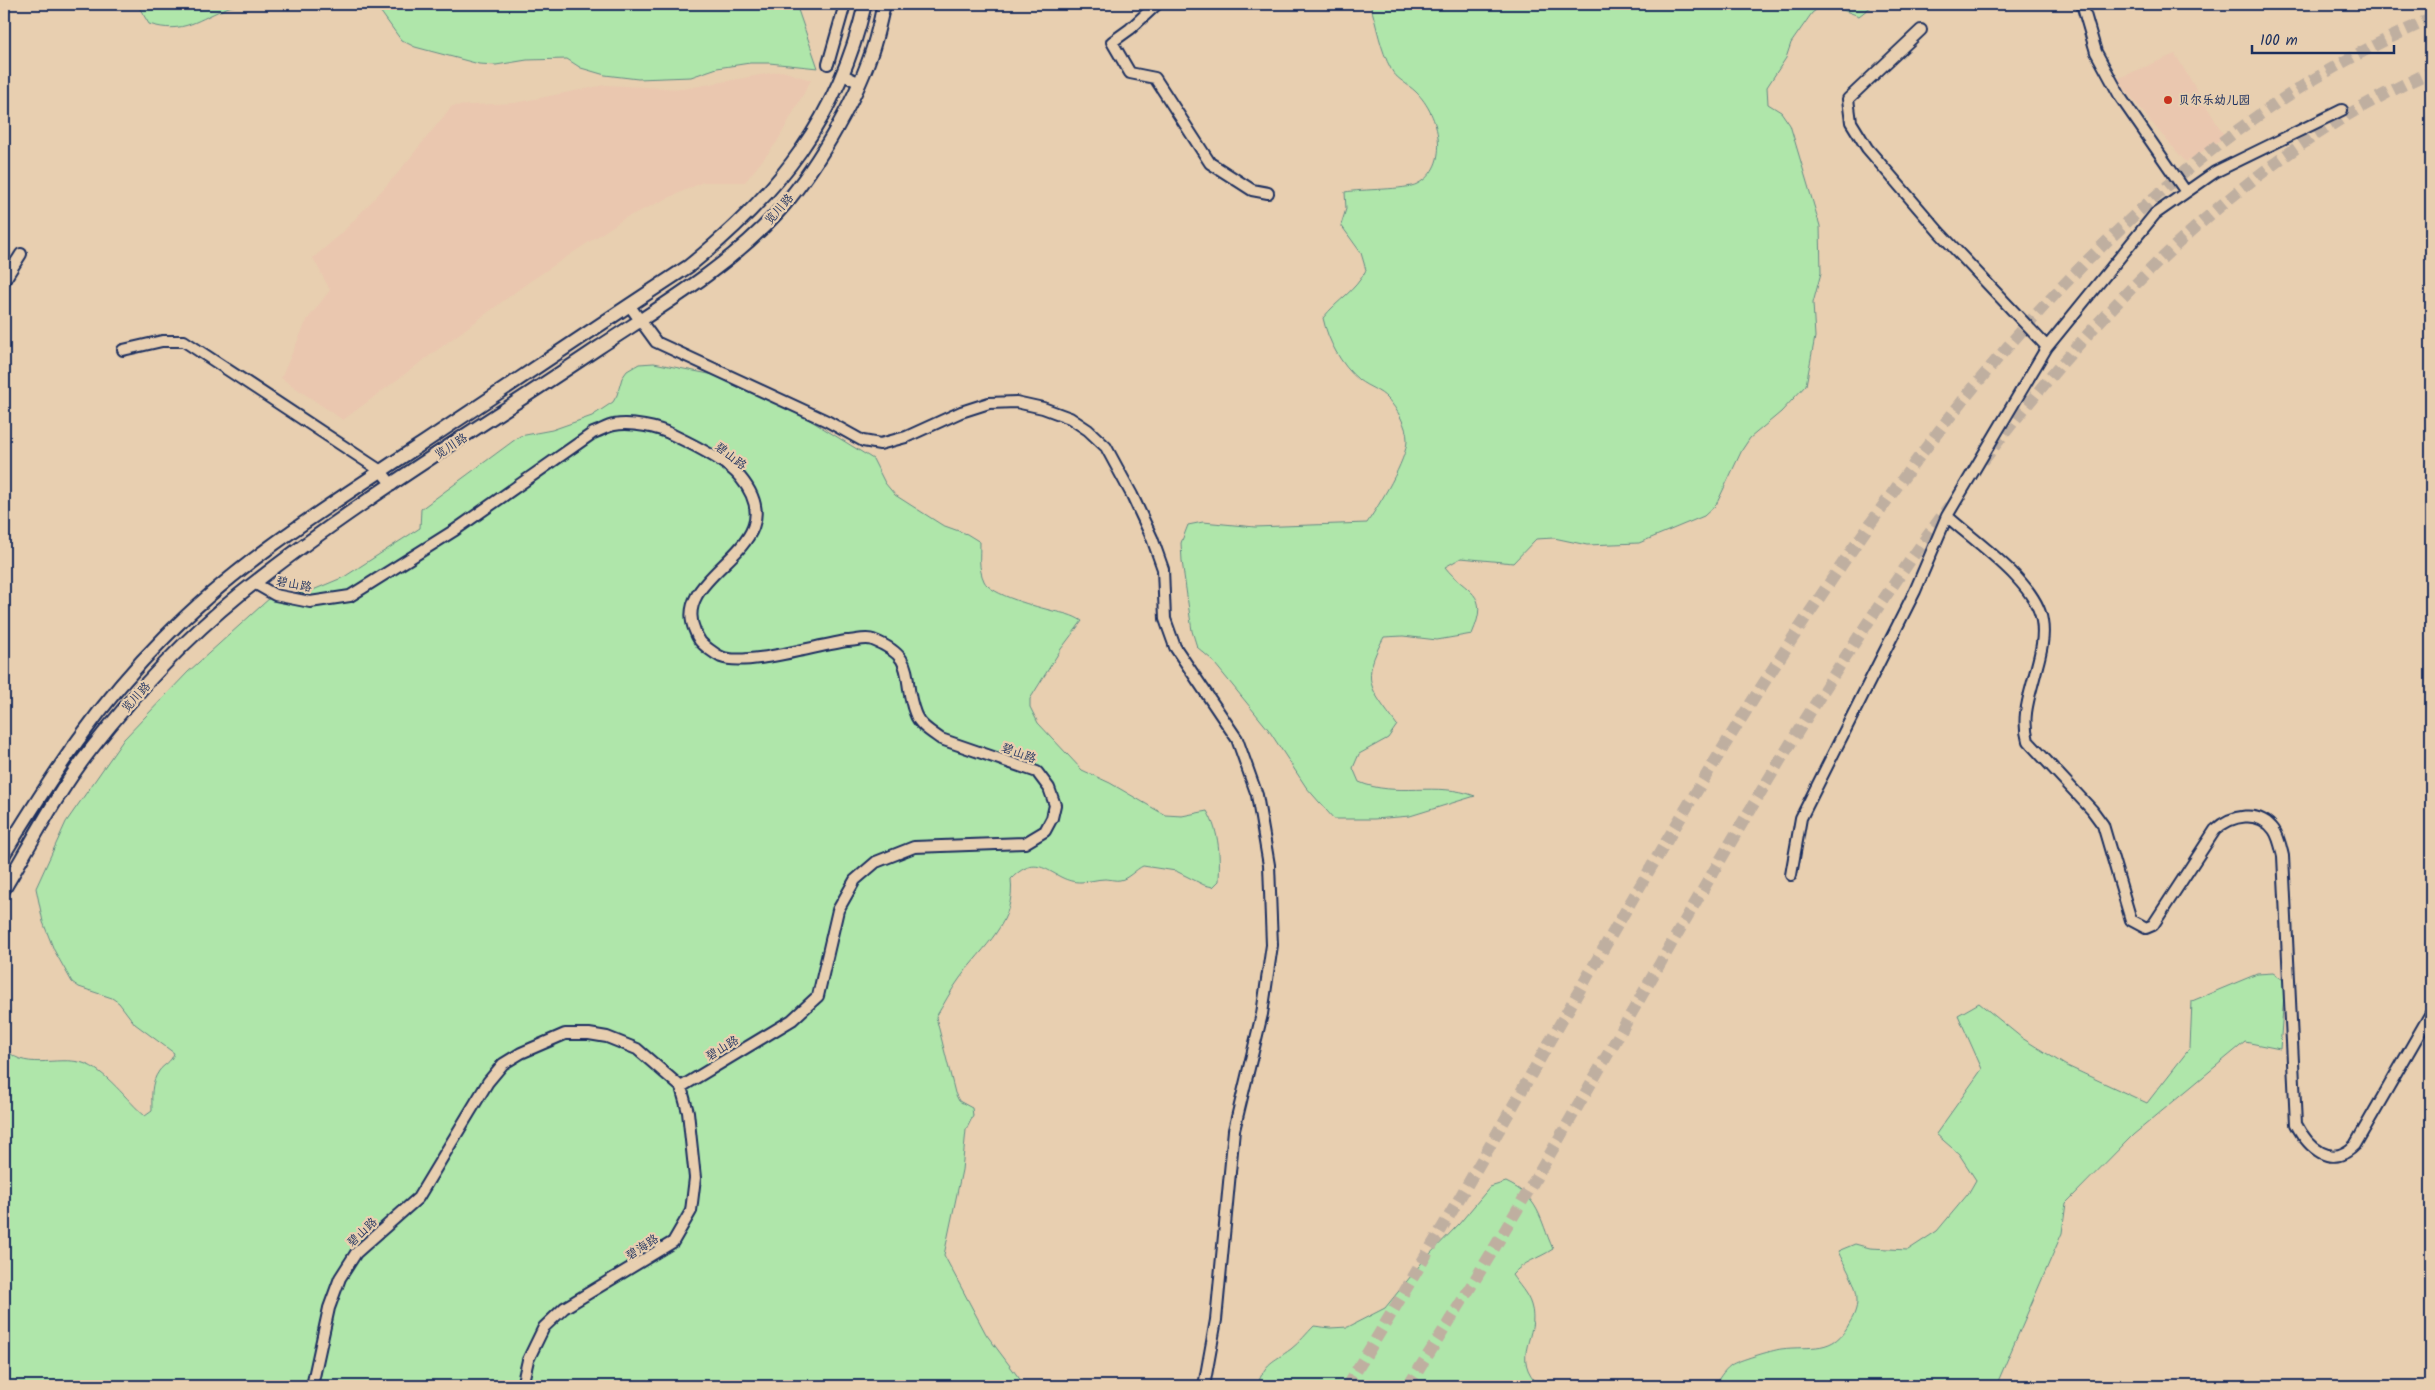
<svg xmlns="http://www.w3.org/2000/svg" width="2435" height="1390" font-family="Kalam,'LXGW WenKai TC',sans-serif">
<rect width="100%" height="100%" fill="#e8cfb0"/>
<filter id="ink" filterUnits="userSpaceOnUse"><feTurbulence type="fractalNoise" baseFrequency=".02" numOctaves="2"/><feDisplacementMap in="SourceGraphic" scale="10" xChannelSelector="R" yChannelSelector="G"/><feConvolveMatrix kernelMatrix="1 2 1 2 8 2 1 2 1" color-interpolation-filters="sRGB"/></filter>
<g filter="url(#ink)">
<path fill="#eac7af" d="M2175,54L2225,137L2186,162L2150,121L2117,79Z
M782,71L811,80L777,142L745,182H703L625,218L526,284L343,420L281,378L307,320L330,290L313,258L343,232L397,174L452,106L515,103L605,85L683,89Z"/>
<path fill="#afe6aa" stroke="#658a84" d="M137,4H260C250,4 238,4 229,7C198,19 184,35 149,24Z
M326,4H796L818,68L769,63H750L717,68L691,77L638,79L605,75L581,68L567,59L527,60L496,65L479,64L415,47L401,40L378,8Z
M1370,4H1824L1812,13L1791,43L1786,58L1767,87L1768,104L1781,112L1790,125L1820,226L1821,273L1813,303L1815,337L1806,385L1781,412L1750,438L1742,450L1716,505L1704,516L1639,543L1587,545L1554,538L1536,539L1513,563L1461,558L1445,567C1466,594 1491,591 1472,634L1437,640L1403,636L1384,637C1360,681 1370,688 1397,725L1388,738L1359,754L1353,768L1359,782C1396,798 1437,781 1475,796L1410,816L1374,819H1334L1306,787L1268,729L1211,659L1197,647L1192,631L1182,561L1181,543L1188,525L1203,522L1255,527L1367,523C1379,505 1407,460 1407,440C1407,426 1397,409 1388,399C1380,390 1368,387 1359,380C1341,365 1328,341 1323,318C1338,299 1355,292 1366,270L1361,253L1341,225L1346,209L1345,192C1361,189 1406,190 1417,184C1452,166 1439,114 1416,92C1408,84 1396,79 1391,69C1380,49 1377,26 1370,4Z
M1826,4H1866L1872,6L1859,16Z
M654,363L714,375L774,398L873,459L885,483L895,495L942,525L967,534L980,542C980,556 978,568 984,581C990,595 1038,607 1053,611C1063,613 1073,615 1082,621L1061,649L1030,699V707L1038,723L1082,770L1110,783L1165,815L1182,816L1207,811C1220,833 1220,857 1219,881L1213,887L1204,885L1176,871L1143,866C1136,869 1128,879 1120,880C1116,881 1110,879 1105,879C1097,879 1089,882 1081,882C1052,883 1041,848 1011,879C1016,923 983,946 960,978C951,990 944,1004 936,1017L955,1093L959,1101L972,1108L973,1116L966,1130L962,1170L944,1255L986,1334L1025,1386H4V1046C21,1073 57,1055 83,1063C106,1070 127,1101 145,1116L152,1111C152,1097 150,1084 159,1071C164,1064 171,1063 174,1053L135,1024L119,1003L112,998L79,987L72,982L54,950L43,922L36,888L66,822L124,739L188,672L271,597L313,590L344,577L420,528L421,509L520,436L552,430L592,416L613,402L617,395L622,378L627,371L639,364Z
M2273,973L2285,981L2280,1049L2245,1042L2133,1135L2066,1203L2062,1233L1996,1386H1714C1719,1379 1723,1371 1731,1365C1736,1361 1773,1350 1781,1349C1811,1345 1834,1355 1850,1322C1854,1316 1857,1308 1857,1301C1858,1284 1844,1266 1838,1251L1855,1244L1870,1248L1908,1250L1937,1231L1968,1194L1976,1180L1959,1154L1936,1134L1982,1069L1958,1015L1979,1003L2022,1038L2065,1065L2147,1103L2190,1048L2192,1001L2257,974Z
M1506,1182C1540,1198 1539,1218 1553,1249C1538,1259 1524,1261 1512,1275C1518,1284 1528,1294 1531,1305C1541,1336 1508,1356 1540,1386H1257C1266,1361 1272,1363 1291,1349C1300,1342 1307,1333 1314,1326L1330,1328L1348,1327L1385,1308L1424,1260L1459,1224L1490,1187Z"/>
<g fill="none" stroke-linecap="round" stroke-linejoin="round">
<path stroke="#bfafa0" stroke-width="12" stroke-dasharray="12 6" stroke-linecap="butt" d="M1983,461C2100,307 2251,151 2431,72
M1347,1386C1483,1167 1604,938 1741,719C1914,444 2124,150 2431,19
M1408,1386C1596,1097 1745,784 1950,505"/>
<defs>
<path id="minor" d="M1157,4L1130,29L1112,42L1130,73L1155,78L1210,163L1252,190L1268,193
M2082,4L2096,52L2121,98L2186,192
M1921,30L1848,99L1851,122L1867,148L1939,232L2047,347
M828,64L845,4
M843,75L860,83
M2342,110L2215,172L2155,214L2047,347L1947,516C1975,542 2037,583 2042,621C2045,638 2040,655 2036,670C2030,695 2021,716 2028,741L2092,810L2103,825L2131,920L2146,928L2153,925L2215,830C2231,815 2259,809 2274,830C2279,837 2281,848 2283,856L2296,1124C2308,1147 2331,1170 2355,1145L2431,1013
M4,281L21,254
M629,305L656,342L827,421L863,441L880,444L906,437L961,412L989,403L1016,402L1043,408L1070,418L1088,430L1106,447L1132,495L1152,538L1163,569L1165,619L1175,647L1237,739L1257,795L1269,865L1272,945L1262,1014L1234,1130L1216,1320L1204,1386
M123,350L162,341H184L381,471L392,485
M254,583L275,595L310,602L350,596L455,530L593,433C600,431 607,426 614,425C631,422 658,427 673,435C692,444 727,461 740,477C800,549 668,571 695,631C696,634 698,638 700,641C704,646 715,654 721,657C745,667 818,645 847,641C855,641 866,637 873,640C919,658 901,678 915,713C919,725 931,732 941,739L1037,772L1049,788L1055,805L1052,818L1045,831L1025,843L914,847L876,862L855,880L838,910L818,996L792,1020L681,1087L637,1049L607,1037L589,1034H565L521,1053L503,1064L488,1082L418,1198L356,1253L340,1278L329,1308L312,1386
M1791,875L1801,818L1915,591L1947,516
M522,1386L528,1360L544,1327L564,1308L673,1242L691,1211L695,1178L688,1112L681,1087"/>
<path id="tertiary" d="M4,854C53,774 98,704 165,637C238,562 327,507 414,449C506,388 597,326 689,266C779,193 838,119 865,4
M4,889C32,842 58,791 92,748C135,693 185,639 239,595C352,504 478,429 598,348C660,307 727,268 777,213C813,174 854,104 871,54C877,37 880,20 884,4"/>
</defs>
<use href="#minor" stroke="#1b2f5e" stroke-width="14"/>
<use href="#tertiary" stroke="#1b2f5e" stroke-width="16"/>
<use href="#minor" stroke="#e8cfb0" stroke-width="10"/>
<use href="#tertiary" stroke="#e8cfb0" stroke-width="12"/>
</g>
</g>
<circle fill="#c8321e" stroke="#e8cfb0" stroke-width="2" cx="2168" cy="100" r="5"/>
<g text-anchor="middle" stroke-width="4.5" stroke-linejoin="round" paint-order="stroke">
<g font-size="12" font-weight="bold" fill="#1b2f5e" stroke="#e8cfb0" text-anchor="start">
<text x="2178" y="104">贝尔乐幼儿园</text>
</g>
<g font-size="12" fill="#1b2f5e" stroke="#e8cfb0">
<text transform="translate(779 209) rotate(-49)" y="4">览川路</text>
<text transform="translate(451 446) rotate(-33)" y="4">览川路</text>
<text transform="translate(731 456) rotate(38)" y="4">碧山路</text>
<text transform="translate(294 584) rotate(11)" y="4">碧山路</text>
<text transform="translate(136 697) rotate(-48)" y="4">览川路</text>
<text transform="translate(1019 753) rotate(20)" y="4">碧山路</text>
<text transform="translate(722 1048) rotate(-31)" y="4">碧山路</text>
<text transform="translate(362 1232) rotate(-43)" y="4">碧山路</text>
<text transform="translate(642 1247) rotate(-33)" y="4">碧海路</text>
</g>
</g>
<rect width="2435" height="1390" fill="none" stroke="#e8cfb0" stroke-width="20"/>
<rect x="10" y="10" width="2415" height="1370" fill="none" stroke="#1b2f5e" stroke-width="2" filter="url(#ink)"/>
<path d="M2252 45v8h142v-8" fill="none" stroke="#1b2f5e" stroke-width="2.5"/>
<text x="2260" y="45" font-size="15" fill="#1b2f5e" stroke="#e8cfb0" stroke-width="4" paint-order="stroke">100 m</text>
</svg>
